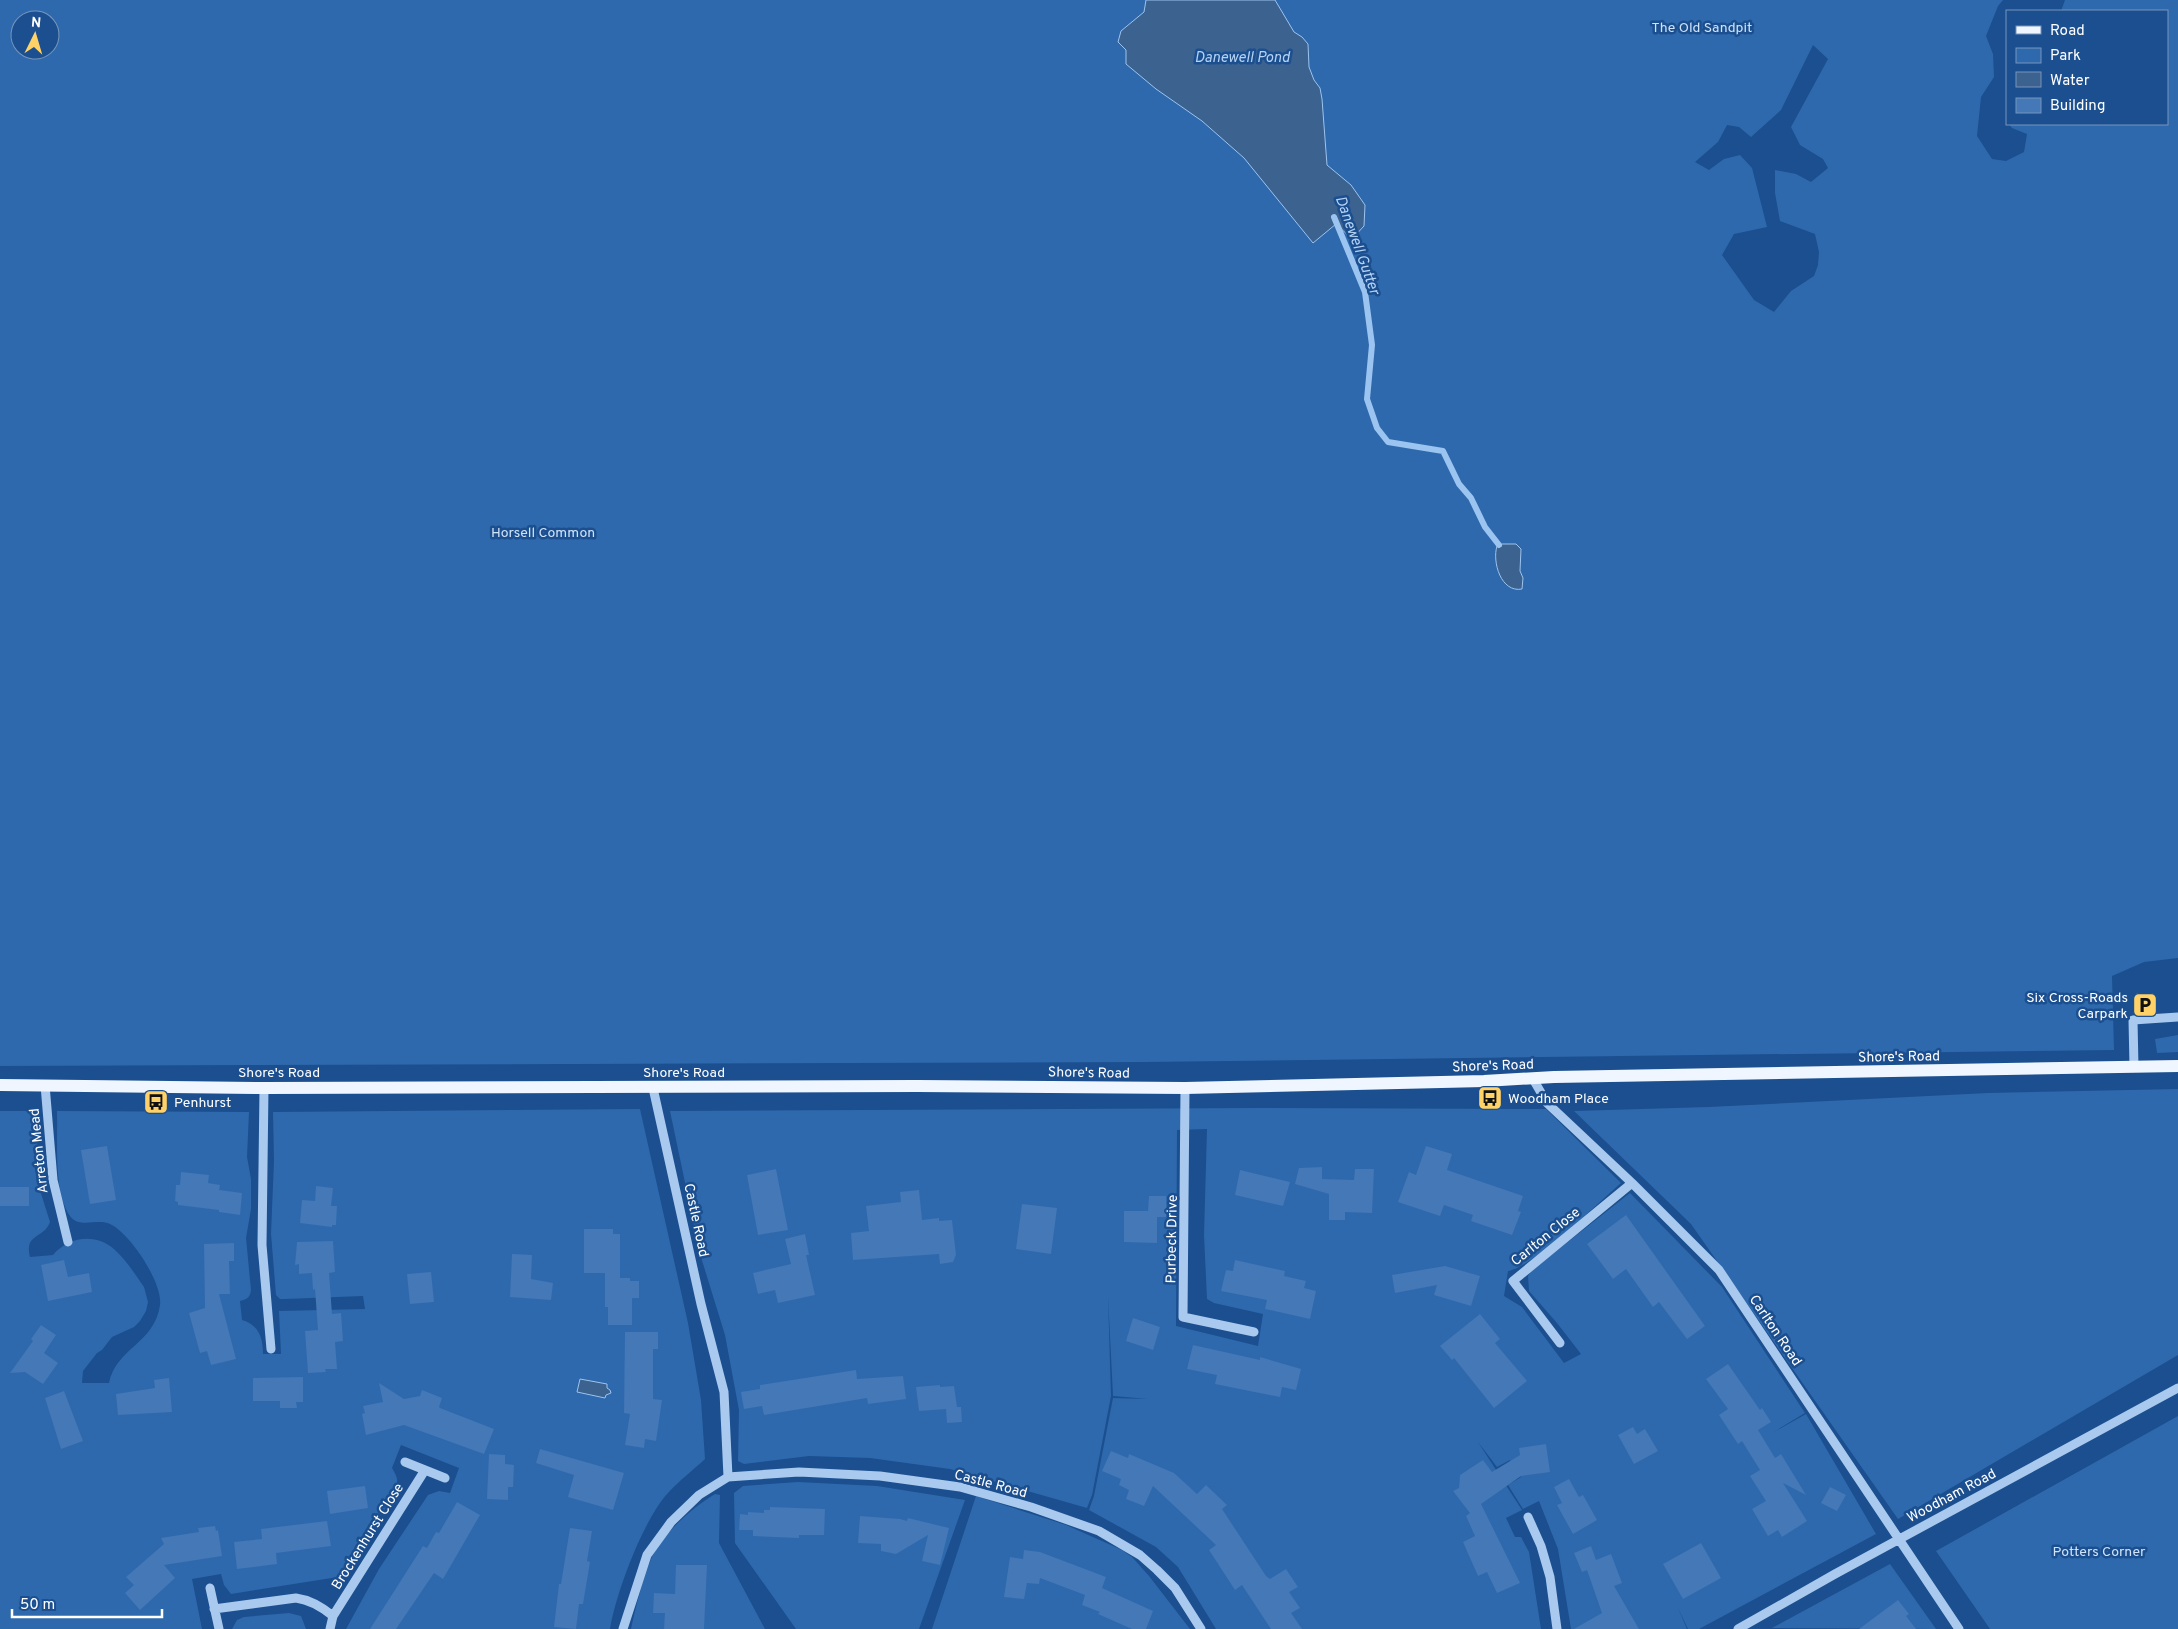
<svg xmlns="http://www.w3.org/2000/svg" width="2178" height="1629" font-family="Overpass,sans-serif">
<rect width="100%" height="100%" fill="#1b4f8f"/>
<path fill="#2e69ad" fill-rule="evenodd" d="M0,0H2003L1998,6L1986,36L1993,54L1994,77L1981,97L1977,136L1992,159L2006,161L2024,152L2027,134L2012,128L2009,124H2167V11H2061L2065,0H2178V958L2144,962L2112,976L2114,1050L1142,1062L0,1066ZM20,20H50V50H20ZM1813,45L1828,59L1791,127L1800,145L1823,159L1828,168L1811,182L1796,174L1775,170V193L1780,221L1815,234L1819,252L1818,265L1814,276L1791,291L1774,312L1754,300L1722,255L1734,234L1767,227L1752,168L1740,155L1724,159L1709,170L1695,162L1718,142L1727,125L1739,127L1751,137L1781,110Z
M2178,1035V1052L2157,1053L2155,1039Z
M2178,1089V1355L1898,1519L1691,1224L1574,1111L1709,1107L1988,1093Z
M1257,1108L1546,1109L1621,1183C1599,1202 1533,1267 1508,1271L1504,1296L1522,1307L1564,1363L1581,1354L1557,1323L1529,1291L1528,1276L1531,1271L1630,1193L1722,1287L1805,1413L1772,1433L1806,1414L1876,1534L1699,1629H1688L1678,1608L1687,1629H1571L1558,1549L1539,1501L1523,1509L1508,1485L1521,1477L1510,1460L1497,1467L1478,1442L1522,1510L1506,1518L1515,1537H1521L1529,1552L1541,1629H1216L1178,1567L1156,1547L1089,1510L1094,1496L1113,1398L1148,1399L1113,1396L1108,1296L1111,1396L1092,1495L1087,1508L950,1469L870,1458L809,1456L744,1464L738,1461L739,1410L725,1335L700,1254L670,1111ZM1207,1129L1204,1235L1207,1299L1214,1303L1263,1314L1258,1346L1176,1326L1177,1130Z
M640,1109L688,1323L701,1400L705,1459C693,1470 679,1481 668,1493C643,1520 616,1593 610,1629H346L379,1569L428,1495L439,1491L450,1493L459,1468L401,1445L392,1468C394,1472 398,1477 397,1482C396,1497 350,1567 338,1577L231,1594L224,1585L221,1574L192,1579L202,1629H0V1111H31L38,1147L34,1164L38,1184L50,1222C44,1239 24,1233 30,1257L53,1255C68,1237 96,1232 115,1250C126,1260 135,1274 144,1287L148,1302L146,1311L140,1321L134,1327L112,1337L102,1350L97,1353L83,1371L82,1383H109C116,1348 155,1343 160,1305C163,1283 130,1233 110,1224C98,1218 79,1229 70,1216C53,1191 58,1141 57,1111L249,1112L247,1157L251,1179V1209L246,1238L251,1290C250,1297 248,1299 240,1301L242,1320C259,1325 263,1338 263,1354H281L279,1311L365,1309L363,1296L285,1299H280L276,1295L271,1234L274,1160L273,1112Z
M2178,1416V1629H1990L1936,1551Z
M798,1482L877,1486L965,1500L919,1629H796L735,1543L734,1493L743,1486Z
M715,1494L720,1495L719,1543L765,1629H631C636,1606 642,1581 651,1559C661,1535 693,1507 715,1494Z
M976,1496L1066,1525L1122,1550L1132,1557L1149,1576L1190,1629H932Z
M1890,1564L1936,1629L1772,1628Z
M289,1613L301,1616L306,1629H232L237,1620L244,1617Z"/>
<path fill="#3c6290" stroke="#9cc4f0" d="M1146,0H1275L1294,32L1302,37L1308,44L1309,67L1314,80L1320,88L1322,99L1327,165L1351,185L1365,205L1364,226L1352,239L1336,224L1313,243L1244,158L1202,121L1156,89L1126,64V50L1118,42L1121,31L1144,12Z
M1502,544H1516L1521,549L1520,571L1523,578L1522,589C1501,593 1492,562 1497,546Z
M580,1379L607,1384V1388L610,1390L611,1393L606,1395L605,1398L577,1392Z"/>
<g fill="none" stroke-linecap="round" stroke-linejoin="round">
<path stroke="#9cc4f0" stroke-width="6" d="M1334,217L1365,292L1372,345L1367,399L1377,428L1388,442L1443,451L1459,484L1471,498L1485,527L1499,545"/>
</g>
<path fill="#4478b7" d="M107,1146L116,1200L90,1204L81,1150Z
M1426,1146L1452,1154L1447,1170L1523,1196L1518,1211L1521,1212L1512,1235L1471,1221L1473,1215L1444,1205L1440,1216L1398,1202L1409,1172L1416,1175Z
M1322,1167V1179L1354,1180L1355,1169H1374L1372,1213L1345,1212V1220H1329V1194L1295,1184L1299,1168Z
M776,1169L788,1230L758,1235L747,1175Z
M1240,1170L1290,1182L1283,1206L1235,1195Z
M181,1172L209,1175L208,1183L220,1185L219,1190L242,1193L240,1215L219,1212V1210L178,1205V1202L175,1201L176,1185H180Z
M316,1186L333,1188L331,1206H337L336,1225H332V1227L300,1223L302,1200L315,1201Z
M0,1187H29V1206H0Z
M919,1190L922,1220L939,1218V1221L952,1220L956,1255L953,1262L940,1264L939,1254L853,1260L851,1233L869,1231L866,1206L901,1202L900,1192Z
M1149,1196H1166V1217H1157V1243L1124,1242V1211H1148Z
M1022,1204L1057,1208L1051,1254L1016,1249Z
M1626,1215L1705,1326L1687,1339L1659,1302L1653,1307L1626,1269L1613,1279L1587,1244Z
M584,1229H613V1234H620V1278H630V1281H639V1298H632V1325H608V1307H605V1273H584Z
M805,1234L809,1255H806L815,1295L778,1303L775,1290L758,1294L753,1273L791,1264L785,1239Z
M333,1241L335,1272L329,1273L332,1314L341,1313L343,1341L335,1342L337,1369H325L326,1372L308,1373L305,1331L318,1330L315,1289L313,1290L312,1273L299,1274V1264L295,1265L297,1242Z
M234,1243V1261H229L230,1294H219L236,1359L211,1365L207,1351L200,1353L189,1313L205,1308L204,1244Z
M512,1254L532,1255L531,1279L553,1283L551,1300L510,1297Z
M64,1260L68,1277L89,1273L92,1292L48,1301L41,1265Z
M1235,1260L1285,1271L1284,1276L1306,1281L1304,1288L1316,1291L1310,1319L1265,1309L1267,1300L1221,1291L1226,1270L1233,1271Z
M1445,1266L1480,1276L1471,1306L1434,1295L1437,1285L1395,1293L1392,1275Z
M431,1272L434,1302L410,1304L407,1274Z
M1480,1314L1500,1339L1495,1343L1527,1381L1494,1408L1454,1358L1452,1360L1440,1346Z
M1133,1318L1160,1327L1153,1350L1126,1341Z
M41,1325L56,1335L44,1353L58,1363L43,1384L25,1372L10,1373L33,1341L31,1339Z
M625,1332H658V1349H653V1399L662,1400L656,1441L645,1439L644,1448L625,1445L630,1414L624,1413Z
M1193,1345L1260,1360V1357L1301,1369L1296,1390L1282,1387L1280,1397L1215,1384L1217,1375L1187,1369Z
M1728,1364L1760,1410L1762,1408L1771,1422L1758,1430L1775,1458L1781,1454L1806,1495L1783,1483L1807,1521L1782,1537L1778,1530L1768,1536L1752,1509L1766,1501L1750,1476L1760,1470L1742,1441L1738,1444L1719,1415L1728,1409L1706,1379Z
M856,1370L857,1379L903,1376L906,1399L868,1404L867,1398L764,1415L762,1406L744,1409L741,1392L760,1389V1385Z
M303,1377V1402H296L297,1408H280V1401H253V1378Z
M169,1378L172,1412L118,1415L116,1394L155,1388L154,1380Z
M379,1383L404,1399L420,1396L422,1390L442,1398L439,1407L440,1408L494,1429L484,1454L404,1425L366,1435L362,1414L365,1413L363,1406L383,1402Z
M940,1385V1387L954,1386L957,1407H961L962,1422L947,1423L946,1409L919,1411L916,1387Z
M64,1391L83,1441L61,1449L45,1398Z
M1633,1427L1637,1434L1645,1429L1658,1451L1634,1464L1618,1435Z
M1546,1444L1550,1472L1521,1476L1481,1504L1520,1583L1497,1593L1487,1572L1478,1576L1463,1542L1475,1536L1466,1516L1470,1513L1453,1491L1459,1488L1460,1475L1483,1460L1492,1472L1520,1455L1519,1448Z
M540,1449L624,1473L613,1510L568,1497L574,1475L536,1463Z
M1111,1451L1128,1458L1129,1454L1174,1473L1197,1494L1206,1485L1227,1505L1222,1509L1266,1576L1270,1579L1286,1569L1298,1587L1289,1592L1300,1608L1291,1613L1302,1629H1271L1242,1585L1235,1590L1209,1550L1216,1545L1153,1486L1144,1506L1126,1499L1129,1490L1119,1485L1121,1479L1102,1471Z
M489,1454L505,1455V1464L514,1465L513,1487H508V1500L487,1499Z
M1569,1479L1579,1497L1583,1495L1597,1520L1573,1534L1557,1505L1562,1503L1554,1487Z
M365,1486L368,1508L330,1514L327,1491Z
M1830,1487L1846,1495L1837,1511L1821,1503Z
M457,1502L480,1515L443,1579L434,1573L396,1629H370L423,1546L427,1548L436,1532L439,1533Z
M770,1507L825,1509L824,1535H799V1538L753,1536V1530H739L740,1514L748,1515V1512L764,1513V1510H770Z
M860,1516L900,1519L907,1521L908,1518L949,1528L940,1565L922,1561L928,1535L896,1554L881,1551V1544L858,1543Z
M327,1521L331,1546L276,1553L277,1564L237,1569L234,1542L262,1539L261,1529Z
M215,1526L216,1531L218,1530L222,1556L164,1565L175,1578L140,1610L125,1593L134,1585L126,1577L164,1544L161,1538L199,1532L198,1528Z
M570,1528L592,1531L587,1561L590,1562L583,1604H579L576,1629L554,1627L559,1584H561Z
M1701,1543L1721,1578L1683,1599L1663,1564Z
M1591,1546L1596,1560L1611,1554L1622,1583L1614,1586L1639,1629H1574L1602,1613L1587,1570L1582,1572L1574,1553Z
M1024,1550L1040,1552L1106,1577L1102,1588L1153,1611L1146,1629H1132L1098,1614L1100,1612L1082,1605L1085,1595L1040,1578L1039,1584L1027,1583L1024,1599L1004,1597L1010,1557L1023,1559Z
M676,1565H707L704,1629H664L665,1613H653L654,1593L675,1594Z
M1898,1600L1909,1614L1906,1616L1916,1629H1859Z"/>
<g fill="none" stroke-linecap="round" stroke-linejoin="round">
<path stroke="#a9c9ee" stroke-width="9" d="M2134,1067L2133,1020L2178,1017
M1533,1079L1547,1103L1632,1183L1719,1270L1959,1629
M45,1085L53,1180L68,1242
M264,1088L262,1245L271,1349
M653,1088L701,1304L724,1392L728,1477
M1185,1088L1183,1317L1254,1332
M1560,1343L1513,1281L1632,1183
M405,1462L445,1478
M1528,1517L1541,1546L1550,1577L1557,1629
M210,1588L219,1629
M214,1609L296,1598C311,1600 322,1607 333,1616L330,1629
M333,1616L425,1470
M623,1629L647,1555L671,1522L699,1495L728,1477L799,1472L880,1476L960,1487L1031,1507L1099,1531L1140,1555L1157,1570L1175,1588L1201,1629
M1738,1629L1835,1574L2178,1388"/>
<path stroke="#f0f6ff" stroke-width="12" d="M0,1085L264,1088L917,1086L1185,1088L1484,1081L1554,1077L2178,1066"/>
</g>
<defs>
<symbol id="parking-square" viewBox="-11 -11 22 22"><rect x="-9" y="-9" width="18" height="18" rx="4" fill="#ffd166" stroke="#1b4f8f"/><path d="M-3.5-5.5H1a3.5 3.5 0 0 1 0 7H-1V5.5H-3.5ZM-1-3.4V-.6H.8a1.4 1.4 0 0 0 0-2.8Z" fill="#111"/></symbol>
<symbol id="bus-square" viewBox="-11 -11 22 22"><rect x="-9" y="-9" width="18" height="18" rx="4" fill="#ffd166" stroke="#1b4f8f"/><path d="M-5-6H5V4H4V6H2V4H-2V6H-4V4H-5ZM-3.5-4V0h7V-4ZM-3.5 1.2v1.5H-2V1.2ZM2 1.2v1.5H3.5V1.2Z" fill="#111"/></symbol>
</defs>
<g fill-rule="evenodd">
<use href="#parking-square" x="2131" y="991" width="28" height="28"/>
<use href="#bus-square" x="1476" y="1084" width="28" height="28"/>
<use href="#bus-square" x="142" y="1088" width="28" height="28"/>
</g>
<g text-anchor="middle" stroke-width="5" stroke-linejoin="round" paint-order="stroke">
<g font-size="14" fill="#cfe3fa" stroke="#1b4f8f">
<text x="1702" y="32">The Old Sandpit</text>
<text x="543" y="537">Horsell Common</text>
<text x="2099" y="1556">Potters Corner</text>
</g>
<g font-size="14" fill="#fff" stroke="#1b4f8f" text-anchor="start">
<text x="2128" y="1002" text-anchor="end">Six Cross-Roads<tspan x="2128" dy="16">Carpark</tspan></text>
<text x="1508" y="1103">Woodham Place</text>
<text x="174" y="1107">Penhurst</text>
</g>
<g font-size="14" fill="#fff" stroke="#1b4f8f">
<text transform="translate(1899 1056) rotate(-1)" y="5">Shore's Road</text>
<text transform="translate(1493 1065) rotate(-2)" y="5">Shore's Road</text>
<text x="279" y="1077">Shore's Road</text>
<text x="684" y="1077">Shore's Road</text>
<text transform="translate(1089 1072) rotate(1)" y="5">Shore's Road</text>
<text transform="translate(38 1151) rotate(-96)" y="5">Arreton Mead</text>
<text transform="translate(697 1220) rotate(78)" y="5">Castle Road</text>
<text transform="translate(1545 1236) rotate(-39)" y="5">Carlton Close</text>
<text transform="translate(1171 1239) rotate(-89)" y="5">Purbeck Drive</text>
<text transform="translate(1776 1330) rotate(56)" y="5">Carlton Road</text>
<text transform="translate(991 1483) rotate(15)" y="5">Castle Road</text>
<text transform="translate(1951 1495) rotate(-28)" y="5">Woodham Road</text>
<text transform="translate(367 1536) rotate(-58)" y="5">Brockenhurst Close</text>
</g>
<g font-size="15" font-style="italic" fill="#b5d3f5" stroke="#1b4f8f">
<text x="1242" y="62">Danewell Pond</text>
<text transform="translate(1358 245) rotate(70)" y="5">Danewell Gutter</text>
</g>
</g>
<rect x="2006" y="10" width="162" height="115" fill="#1b4f8f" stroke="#7695bc"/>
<rect x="2016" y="26" width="25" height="8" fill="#f0f6ff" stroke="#7695bc"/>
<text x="2050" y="35" font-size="15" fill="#ffffff">Road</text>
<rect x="2016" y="48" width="25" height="15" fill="#2e69ad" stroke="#7695bc"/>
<text x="2050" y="60" font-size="15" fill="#ffffff">Park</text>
<rect x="2016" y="72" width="25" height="15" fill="#3c6290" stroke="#7695bc"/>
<text x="2050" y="85" font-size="15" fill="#ffffff">Water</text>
<rect x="2016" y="98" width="25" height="15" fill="#4478b7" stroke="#7695bc"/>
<text x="2050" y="110" font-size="15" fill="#ffffff">Building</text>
<g transform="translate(35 35) rotate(5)"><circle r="24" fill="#1b4f8f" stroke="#7695bc"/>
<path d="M0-4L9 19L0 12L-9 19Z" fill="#ffd166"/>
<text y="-8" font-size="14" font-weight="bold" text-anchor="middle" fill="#ffffff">N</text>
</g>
<path d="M12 1609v8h150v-8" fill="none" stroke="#ffffff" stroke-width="2.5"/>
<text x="20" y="1609" font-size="15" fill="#ffffff" stroke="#1b4f8f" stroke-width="4" paint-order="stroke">50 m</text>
</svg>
